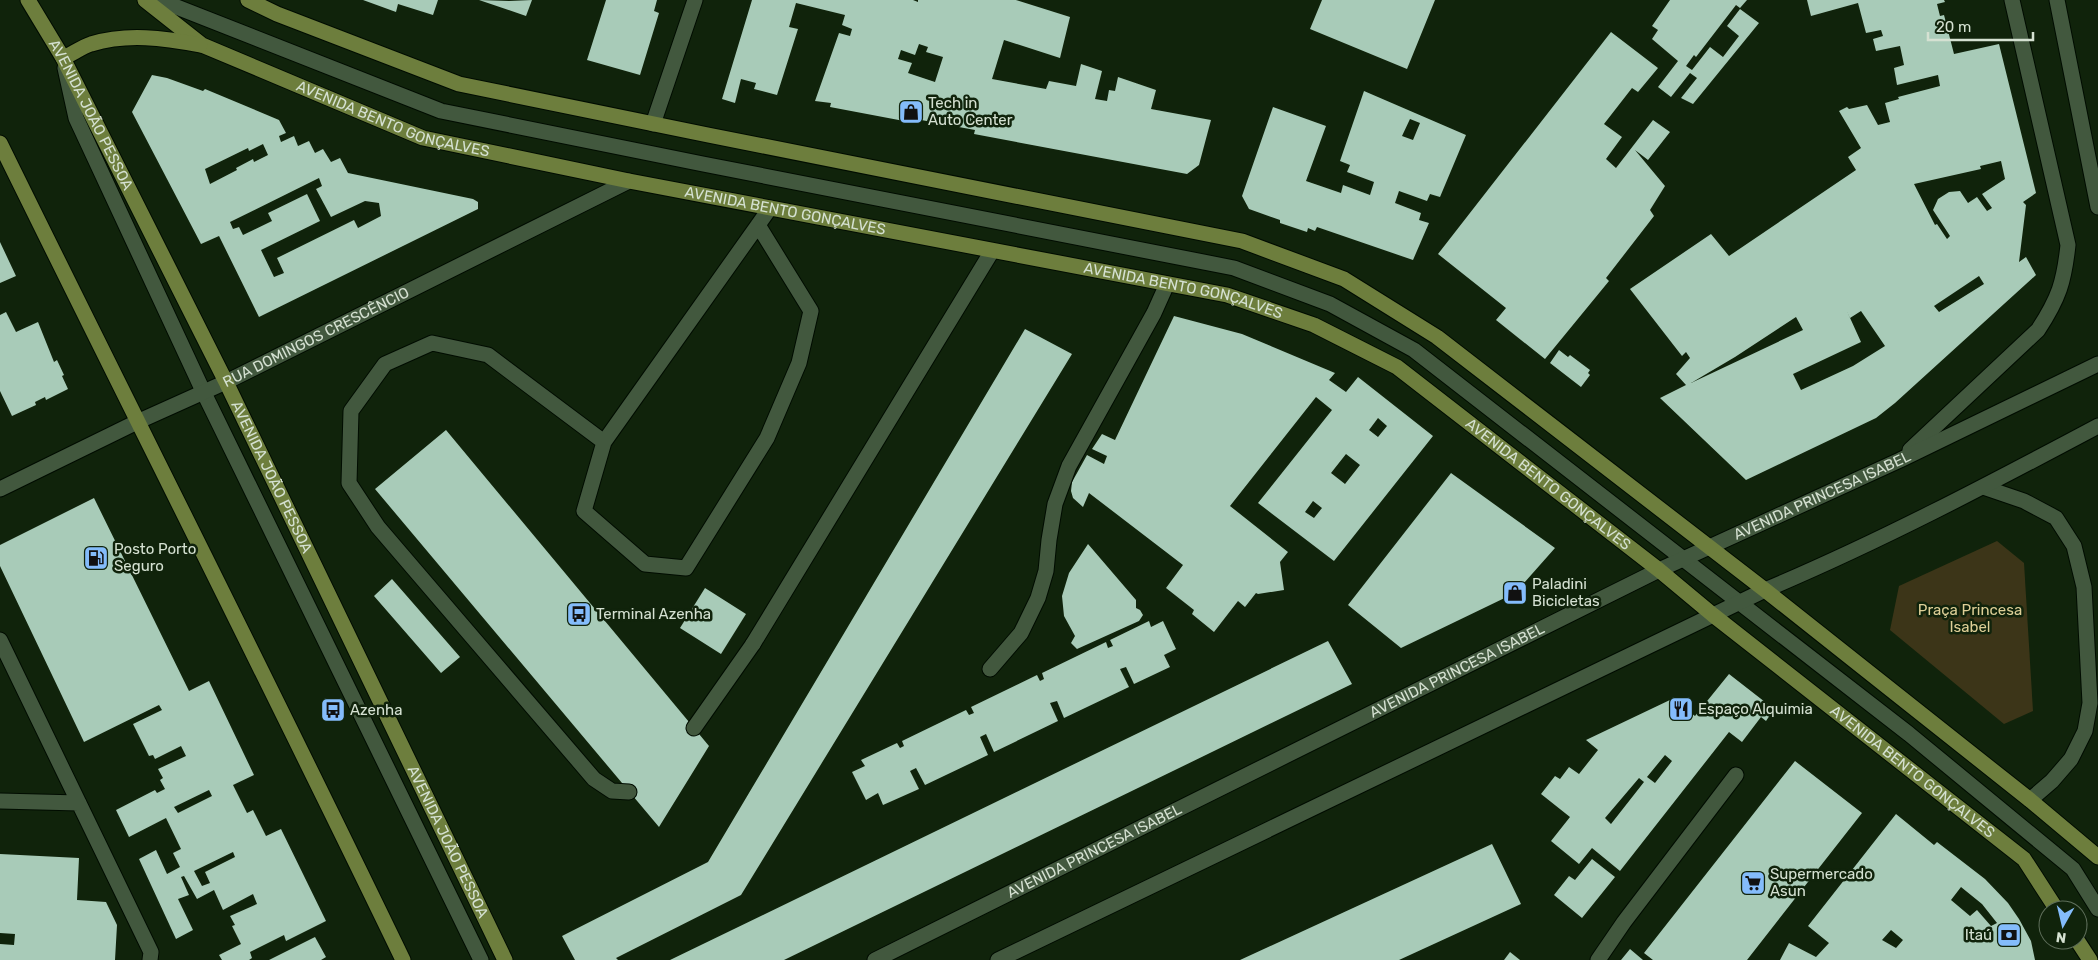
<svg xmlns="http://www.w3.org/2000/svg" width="2098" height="960" font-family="Rubik,sans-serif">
<rect width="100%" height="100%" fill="#10230b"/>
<path fill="#3c3518" d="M1997,541L2024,563L2033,711L2004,724L1890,630L1899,586Z"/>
<path fill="#a8cbb8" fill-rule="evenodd" d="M363,0H438L433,15L398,4L396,12Z
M479,0L509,1L532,0L526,16Z
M606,0H657L654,11L659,13L640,75L587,60Z
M752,0H913L918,2V0H1016L1070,17L1060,58L1004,40L992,79L1046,89L1049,81L1076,86L1081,64L1102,71L1095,99L1107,101L1109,90L1115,91L1118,77L1156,90L1151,109L1211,120L1199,165L1187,174L974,134L975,130L905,117L904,121L830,107L831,103L815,101L839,33L850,36L852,29L842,25L845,15L796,3L789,27L798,29L777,95L754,89L756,83L741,79L735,103L722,99ZM919,44L928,47L926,52L943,57L935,82L908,73L912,63L898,59L901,50L915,55Z
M1322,0H1435L1407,69L1310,29Z
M1670,0H1747L1740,8L1736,5L1696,57L1694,55L1686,66L1692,70L1710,47L1723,57L1739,36L1727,26L1740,9L1759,23L1693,104L1681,98L1697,78L1690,73L1671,97L1658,87L1678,61L1652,39L1658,30L1652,26Z
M1807,0H1944L1945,2L1937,4L1940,16L1944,15L1954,54L1999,44L2036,193L2023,202L2026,205L2019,262L2026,257L2036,275L1895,403L1876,418L1746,480L1660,398L1686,385L1676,374L1690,358L1686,352L1682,356L1630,289L1711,234L1729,256L1856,170L1848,157L1861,148L1839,111L1847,107L1849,109L1867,105L1878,125L1890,122L1885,103L1899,99L1898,97L1940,86L1938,75L1897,85L1894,68L1904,65L1900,46L1876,51L1873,39L1883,36L1881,30L1866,33L1858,3L1811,16ZM2001,161L2005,179L1982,194L1992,208L1987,211L1977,197L1968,203L1960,191L1949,192L1938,199L1933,210L1950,236L1947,239L1937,224L1935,225L1914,184L1981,169L1980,166ZM1979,276L1984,284L1939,312L1934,306ZM1846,309L1850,318L1861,311L1885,346L1853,366L1801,390L1793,374L1861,342ZM1796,317L1803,330L1691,383L1735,357Z
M1611,32L1658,68L1638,92L1632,88L1604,124L1622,137L1606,159L1616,168L1653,120L1670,132L1648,160L1635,150L1665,186L1650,210L1654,216L1606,278L1609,281L1545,359L1496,320L1506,308L1438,254Z
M152,75L167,78L203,91L205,89L279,120L286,133L279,136L281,142L294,136L298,146L309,141L315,153L323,149L331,162L340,158L348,173L473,199L478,202V209L259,317L219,236L201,244L132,112ZM263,144L268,155L254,162L253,159L236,168L237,170L210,184L205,169L248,148L249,151ZM319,178L322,186L316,189L331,217L365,201L379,203L381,216L358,228L354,220L277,258L284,273L274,277L261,250L320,221L307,194L268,213L272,221L243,235L239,227L233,229L230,222Z
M1364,91L1466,135L1440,197L1430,194L1427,201L1399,191L1395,203L1421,213L1419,220L1429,223L1413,260L1317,227L1315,231L1308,228L1307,232L1280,223V220L1249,209L1242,196L1273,107L1326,126L1306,181L1341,193L1343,185L1370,195L1374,182L1347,172L1350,165L1340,161ZM1410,119L1420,123L1413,140L1402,136Z
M0,242L16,276L0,283Z
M6,312L16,332L38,322L54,362L57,360L64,375L62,376L68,389L46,400L45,397L35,402L36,405L12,416L0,391V315Z
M1174,316L1242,334L1335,373L1329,380L1346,392L1358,377L1433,436L1334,561L1258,503L1332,410L1316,397L1230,506L1288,552L1280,562L1284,590L1258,594L1256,593L1245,607L1238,601L1214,632L1192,614L1194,610L1166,588L1183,565L1089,493L1083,507L1073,498L1071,491L1072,482L1087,455L1104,464L1107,456L1092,449L1102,434L1115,440ZM1378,418L1387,426L1378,437L1369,430ZM1346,454L1360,465L1345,484L1331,473ZM1313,501L1322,508L1314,518L1305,512Z
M1025,329L1072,354L741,895L616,958L618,960H575L562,936L708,862Z
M1559,350L1568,357L1570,355L1590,370L1588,373L1590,375L1581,387L1550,363Z
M446,430L709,746L659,827L375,489Z
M1451,473L1555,548L1515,593L1401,648L1348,605Z
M94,498L189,691L209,681L254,775L233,785L247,813L253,810L266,836L281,829L326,921L286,941L284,935L250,952L252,958L249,960H222L219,955L241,944L232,926L235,925L230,916L257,904L253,894L223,910L214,890L197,899L184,876L181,877L189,895L178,899L193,930L176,939L139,859L156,850L167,874L180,867L173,853L181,849L166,818L129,837L116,810L155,790L157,793L165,789L160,780L163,778L158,769L186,756L181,746L155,759L153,755L149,756L133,724L162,710L159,705L84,742L0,566V545ZM209,790L212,796L178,813L174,807ZM233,852L235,857L205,872L210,883L202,886L194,871Z
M1088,544L1136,600V608L1140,610L1143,615L1139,621L1077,649L1071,643L1075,636L1064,616L1062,596L1069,573Z
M392,579L460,657L441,673L374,596Z
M705,588L746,614L721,654L680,628Z
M1149,621L1151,627L1163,621L1176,649L1164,655L1170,667L1134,684L1126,667L1120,669L1129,687L1064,718L1057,701L1050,703L1058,721L994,752L986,734L980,737L988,755L925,785L916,768L910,771L919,789L883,805L878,793L866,800L852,772L865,766L861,760L897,743L900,748L904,746L902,741L966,710L969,715L974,713L971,707L1037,675L1040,681L1044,679L1042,673L1106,642L1108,648L1113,646L1110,640Z
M1328,641L1352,684L784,960H670Z
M1729,674L1774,709L1766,721L1761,717L1742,742L1729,732L1620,871L1592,848L1579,864L1551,841L1570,817L1541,794L1555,776L1560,779L1569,767L1579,774L1598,750L1586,740L1672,699L1695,716ZM1665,755L1672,761L1655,783L1647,777ZM1639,778L1644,782L1611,824L1605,818Z
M1795,761L1862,813L1747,960H1653L1644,953Z
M1896,814L1934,845L1937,842L1985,879L2008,903L2019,919L2031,941L2035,960H1780L1789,943L1816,957L1829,943L1808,926ZM1961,887L1982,904L1997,923L1991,926L1977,910L1970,916L1951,900ZM1891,930L1903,940L1896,948L1882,940Z
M1492,844L1521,904L1399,960H1240Z
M0,854L79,858L77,900L106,902L117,925L115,960H0V944L14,945L15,934L0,933Z
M1592,859L1615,877L1582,918L1554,895L1569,876L1575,880Z
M315,937L326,957L321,960H269Z
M1630,949L1643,960H1621Z
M1510,952L1520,960H1504Z"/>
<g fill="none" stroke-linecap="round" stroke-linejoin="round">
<defs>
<path id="lane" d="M159,0L441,111L703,164L1234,268L1330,304L1414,350L1909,734L2073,869L2098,909
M65,68L76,118L203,391L481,960
M758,225L811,311L799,363L767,438L686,568L645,564L584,511L604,442L758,225L770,208
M604,442L488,355L432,343L385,364L351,411L349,483L378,527L594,779L612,791L629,792
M0,640L151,952L150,960
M694,728L753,644
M0,801L79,803
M1598,960L1624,922L1736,775"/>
<path id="street" d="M653,124L695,0
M0,489L137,422
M753,644L992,251
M990,669L1021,633L1038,598L1046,571L1049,540L1055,504L1069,466L1154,313L1167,284"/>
<g id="secondary">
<path d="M2057,0L2098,207"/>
<path id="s1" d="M137,422L226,382L629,181"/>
<path d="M1910,450L2038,330C2059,298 2064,282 2068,245L2012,0"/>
<path d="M1983,487L2024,501L2056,518L2074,546L2084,587L2090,703L2085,731L2071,759L2052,781L2030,800"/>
<path id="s2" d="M875,960L1659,570L1900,460L2098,364"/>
<path d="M998,960L1765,590C1879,542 1989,484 2098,426"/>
</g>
<g id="primary">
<path id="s3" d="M28,0L63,58L226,382L505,960"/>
<path id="s4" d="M145,0L202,45L423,138L629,181L1227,295L1314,325L1397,367L1659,570L1713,615L2024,859L2057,910"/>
<path d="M248,0L277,14L459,84L708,135L1242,241L1344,279L1437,337L1765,590L2030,800L2098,857"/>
<path d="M63,58C72,54 82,47 91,44C127,33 164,38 200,45"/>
<path d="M0,143C134,416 271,686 403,960"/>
<path d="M2077,940L2090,960"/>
</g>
</defs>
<use href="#lane" stroke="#000c00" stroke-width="17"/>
<use href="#street" stroke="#000c00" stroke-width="17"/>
<use href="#secondary" stroke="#000c00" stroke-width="17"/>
<use href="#primary" stroke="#000c00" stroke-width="17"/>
<use href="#lane" stroke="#42583e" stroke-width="15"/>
<use href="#street" stroke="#42583e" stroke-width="15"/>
<use href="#secondary" stroke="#42583e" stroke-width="15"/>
<use href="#primary" stroke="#6d7e3d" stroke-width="15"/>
</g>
<defs>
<symbol id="shop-square" viewBox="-11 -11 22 22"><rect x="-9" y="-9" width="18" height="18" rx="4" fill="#84bcfb" stroke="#10230b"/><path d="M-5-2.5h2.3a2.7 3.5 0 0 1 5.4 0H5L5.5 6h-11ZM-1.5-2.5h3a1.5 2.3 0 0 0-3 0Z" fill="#111"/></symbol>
<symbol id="fuel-square" viewBox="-11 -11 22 22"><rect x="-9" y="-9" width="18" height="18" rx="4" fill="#84bcfb" stroke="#10230b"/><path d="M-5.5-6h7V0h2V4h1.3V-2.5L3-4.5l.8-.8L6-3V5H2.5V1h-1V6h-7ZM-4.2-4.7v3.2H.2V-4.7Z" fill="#111"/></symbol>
<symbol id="bus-square" viewBox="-11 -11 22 22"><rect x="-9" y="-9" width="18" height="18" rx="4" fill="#84bcfb" stroke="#10230b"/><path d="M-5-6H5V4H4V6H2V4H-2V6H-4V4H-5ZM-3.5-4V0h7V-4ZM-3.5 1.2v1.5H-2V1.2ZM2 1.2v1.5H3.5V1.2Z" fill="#111"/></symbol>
<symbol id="restaurant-square" viewBox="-11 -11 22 22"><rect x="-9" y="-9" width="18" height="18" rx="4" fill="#84bcfb" stroke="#10230b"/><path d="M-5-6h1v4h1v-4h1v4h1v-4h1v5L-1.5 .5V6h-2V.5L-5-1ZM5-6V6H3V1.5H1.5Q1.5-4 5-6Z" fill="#111"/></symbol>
<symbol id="supermarket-square" viewBox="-11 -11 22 22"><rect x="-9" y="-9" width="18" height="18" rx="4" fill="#84bcfb" stroke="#10230b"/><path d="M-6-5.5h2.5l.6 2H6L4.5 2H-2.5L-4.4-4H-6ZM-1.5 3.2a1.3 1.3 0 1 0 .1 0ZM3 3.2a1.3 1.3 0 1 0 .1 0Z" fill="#111"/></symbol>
<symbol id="bank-square" viewBox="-11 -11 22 22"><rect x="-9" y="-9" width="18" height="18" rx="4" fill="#84bcfb" stroke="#10230b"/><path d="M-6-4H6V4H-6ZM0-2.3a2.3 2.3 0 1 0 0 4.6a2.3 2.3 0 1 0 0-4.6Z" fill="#111"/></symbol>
</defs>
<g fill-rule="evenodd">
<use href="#shop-square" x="897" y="98" width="28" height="28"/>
<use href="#fuel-square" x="82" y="544" width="28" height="28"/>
<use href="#shop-square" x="1501" y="579" width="28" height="28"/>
<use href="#bus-square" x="565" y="600" width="28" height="28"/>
<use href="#restaurant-square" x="1667" y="695" width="28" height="28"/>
<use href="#bus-square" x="319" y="696" width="28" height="28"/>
<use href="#supermarket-square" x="1739" y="869" width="28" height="28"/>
<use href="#bank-square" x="1995" y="921" width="28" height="28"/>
</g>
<g text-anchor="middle" stroke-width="5" stroke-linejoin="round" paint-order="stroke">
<g font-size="15" fill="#d5e1d2" stroke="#10230b" text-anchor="start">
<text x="928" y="108">Tech in<tspan x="928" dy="17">Auto Center</tspan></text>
<text x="114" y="554">Posto Porto<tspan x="114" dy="17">Seguro</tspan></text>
<text x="1532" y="589">Paladini<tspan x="1532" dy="17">Bicicletas</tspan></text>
<text x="596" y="619">Terminal Azenha</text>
<text x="1698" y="714">Espaço Alquimia</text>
<text x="350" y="715">Azenha</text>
<text x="1770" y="879">Supermercado<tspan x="1770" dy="17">Asun</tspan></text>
<text x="1992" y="940" text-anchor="end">Itaú</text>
</g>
<g font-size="15" fill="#d5e1d2" stroke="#10230b">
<text dy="5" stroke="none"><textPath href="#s3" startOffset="131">AVENIDA JOÃO PESSOA</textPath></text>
<text dy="5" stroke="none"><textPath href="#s4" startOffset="278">AVENIDA BENTO GONÇALVES</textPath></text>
<text dy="5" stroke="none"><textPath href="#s4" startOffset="682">AVENIDA BENTO GONÇALVES</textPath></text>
<text dy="5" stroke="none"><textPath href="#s4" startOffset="1088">AVENIDA BENTO GONÇALVES</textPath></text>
<text dy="5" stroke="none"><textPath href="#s1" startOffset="198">RUA DOMINGOS CRESCÊNCIO</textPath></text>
<text dy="5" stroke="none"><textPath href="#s3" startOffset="536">AVENIDA JOÃO PESSOA</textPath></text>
<text dy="5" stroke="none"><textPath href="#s4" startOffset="1508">AVENIDA BENTO GONÇALVES</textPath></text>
<text dy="5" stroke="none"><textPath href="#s2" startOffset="1055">AVENIDA PRINCESA ISABEL</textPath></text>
<text dy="5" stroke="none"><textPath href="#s2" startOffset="650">AVENIDA PRINCESA ISABEL</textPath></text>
<text dy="5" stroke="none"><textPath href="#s4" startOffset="1972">AVENIDA BENTO GONÇALVES</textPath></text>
<text dy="5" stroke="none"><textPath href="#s3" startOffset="941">AVENIDA JOÃO PESSOA</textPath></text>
<text dy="5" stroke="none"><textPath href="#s2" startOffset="245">AVENIDA PRINCESA ISABEL</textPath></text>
</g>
<g font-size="15" fill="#decf97" stroke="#10230b">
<text x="1970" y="615">Praça Princesa<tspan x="1970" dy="17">Isabel</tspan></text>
</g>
</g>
<g transform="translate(2063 925) rotate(188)"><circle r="24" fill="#10230b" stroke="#5f6f5b"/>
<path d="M0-4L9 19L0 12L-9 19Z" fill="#84bcfb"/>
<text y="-8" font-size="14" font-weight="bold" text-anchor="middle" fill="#d5e1d2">N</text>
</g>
<path d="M1928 32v8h105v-8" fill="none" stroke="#d5e1d2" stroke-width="2.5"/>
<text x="1936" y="32" font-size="15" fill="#d5e1d2" stroke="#10230b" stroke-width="4" paint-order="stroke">20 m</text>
</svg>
